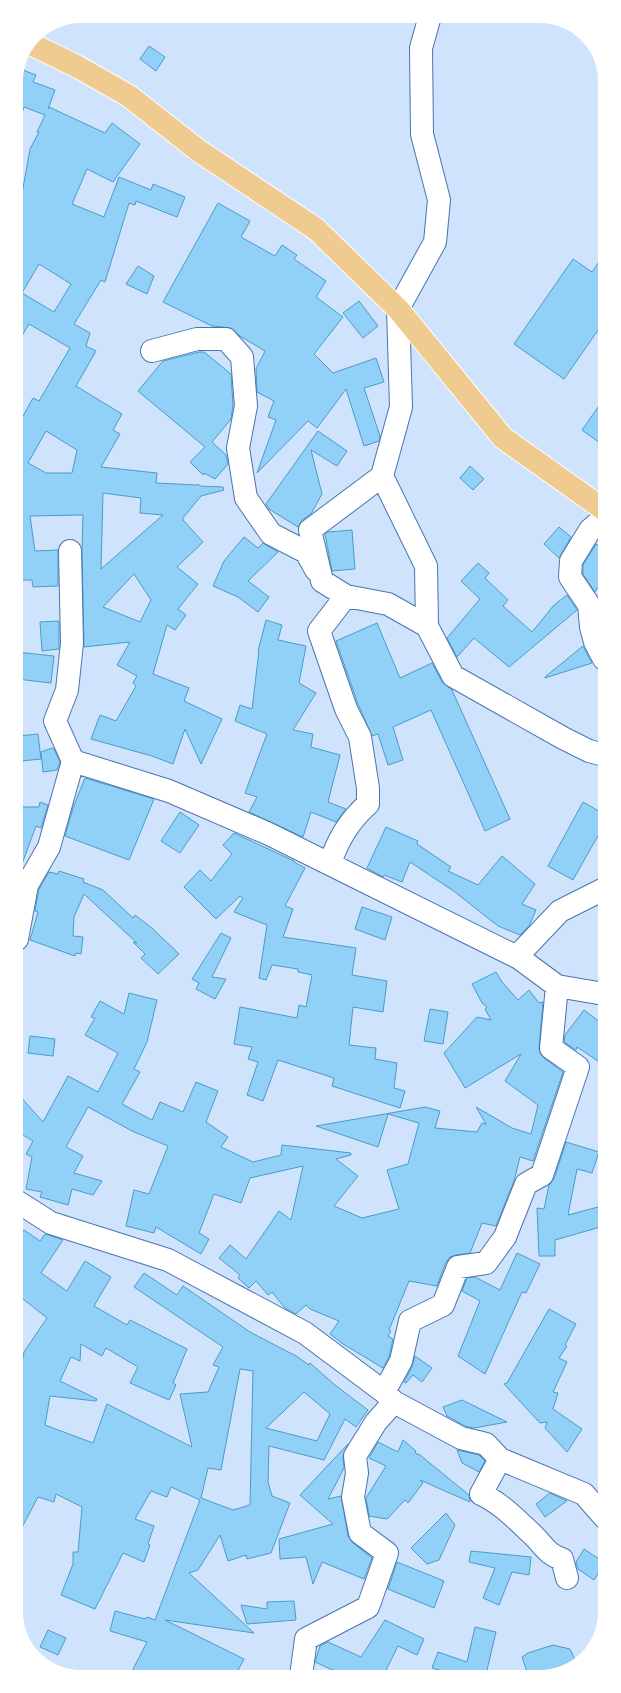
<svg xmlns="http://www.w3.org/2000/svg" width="621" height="1693" font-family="Arial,sans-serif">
<rect width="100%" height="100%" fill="#d0e3fd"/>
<path fill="#92d1f7" stroke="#4a9bc8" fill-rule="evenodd" d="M149,46L165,57L156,71L140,59Z
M20,69L36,75L33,82L55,90L48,109L49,107L105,133L112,123L140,144L113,182L87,169L72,204L104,217L119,177L151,190L153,184L185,197L177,217L136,201L135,205L129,203L105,282L101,280L74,324L90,333L86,346L96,351L76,386L122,414L113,430L120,434L101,467L157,473L156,483L197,485L198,484L200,486L223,487L224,490L201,496L183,518V520L203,542L177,567L198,584L178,609L186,615L175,630L167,625L153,674L189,688L184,701L222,719L201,764L185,729L173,764L152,756L91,739L100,715L116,721L136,686L133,683L137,676L117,665L130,642L84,647L82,548L83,515L30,516L35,551L58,550V586L33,587L32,580H18L17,572V427L33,398L39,401L70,348L29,324L16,346V227L30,149L39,132H37L45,115L24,107L18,124L16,123V77ZM39,264L71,284L54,312L22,293ZM46,431L77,450L72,473H46L28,463ZM103,493L141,498L140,513L163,515L101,569ZM134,574L151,600L140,622L103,607Z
M218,203L250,221L241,237L275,256L282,245L297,255L294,259L326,281L316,297L343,317L314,354L333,373L376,358L384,382L364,388L380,436L379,441L364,446L346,389L317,428L308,421L257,473L276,420L268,417L274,401L257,392L256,369L265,351L240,336L231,328L212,326L163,302Z
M603,256V323L564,379L514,344L573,259L592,272Z
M138,266L154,276L147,294L126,284Z
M359,301L378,326L363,338L343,313Z
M199,352H204L231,374L233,405L231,419L212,442L226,455L228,464L215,479L204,473L203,475L190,462L205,447L138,391L163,361Z
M603,400V445L582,430Z
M318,431L347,451L337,466L311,450L322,494L311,514L302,520L298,527L269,509L266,504Z
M470,466L484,479L473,490L460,478Z
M559,527L571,537L559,558L544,544Z
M352,530L355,569L332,571L325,534L328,532Z
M244,537L258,548L263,543L278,552L248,581L269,597L258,612L238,597L213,586L224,561Z
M596,544L603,548V579L595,592L583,574V565Z
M478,563L489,573L485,578L508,600L503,606L532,632L554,605L567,595L577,610L509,667L474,638L457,657L447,638L480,599L461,581Z
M266,620L282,625L278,640L306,646L299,683L316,693L293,730L313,734L311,747L340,755L328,802L346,809L336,822L311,812L303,837L249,812L257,797L245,793L267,734L235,721L240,705L252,709L259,651H258Z
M59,621V649L42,651L40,622Z
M377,623L400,678L432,663L442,682L452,690L510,819L485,831L431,710L393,727L403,760L388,765L378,734L372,736L358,704L336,641Z
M583,646L592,663L545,678V677Z
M17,652L54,656L51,683L17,679Z
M38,734L41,759L21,761L18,736Z
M52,748L54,749L60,762L57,770L43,772L41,752Z
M85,778L154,799L129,860L65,836L73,808Z
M40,802L48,805L41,828L36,826L19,872H17V807H39Z
M583,802L604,814V825L573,880L548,866Z
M180,812L199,825L180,853L161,841Z
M386,827L418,841L417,844L451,867L448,871L478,885L502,856L535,884L522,904L536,910L529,926L520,935L498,926L455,892L410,862L402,882L384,875L383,877L367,868Z
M234,833L294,861V862L305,868L285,906L293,909L283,937L356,948L352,975L387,981L383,1012L353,1007L349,1045L376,1048L375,1059L397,1063L394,1088L405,1091L400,1108L332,1086L334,1078L278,1060L263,1101L247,1095L258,1062L248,1059L252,1047L234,1044L240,1007L297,1018L299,1005L306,1007L312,975L298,972V969L272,965L266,980L259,978L267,925L234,912L243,898L240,896L216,919L184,887L200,870L211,881L232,854L223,845Z
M59,871L84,879L83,882L103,890L133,918L135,915L153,929L179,954L158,974L141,958L145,954L133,942L137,943L84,894L74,917L73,936L83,937L81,954L76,953L75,956L30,940L38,912L35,911L39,889L49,872L58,874Z
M362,907L392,917L385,940L355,929Z
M221,933L231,938L212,977L226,979L215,999L196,989L199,983L192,979Z
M496,972L502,982L518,1000L529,990L539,1003L543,1002L539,1047L540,1053L544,1058L563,1072L533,1161L520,1157L514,1181L496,1226L482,1223L470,1253L456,1255L450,1257L446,1262L437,1286L409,1281L389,1330L391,1331L388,1336L393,1339L389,1357L383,1368L343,1344L330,1334L339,1321L310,1309L306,1305L296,1314L285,1308L272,1292L268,1295L256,1281L249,1288L238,1278L240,1275L219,1258L230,1245L246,1259L279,1211L291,1220L303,1166L250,1178L241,1203L214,1194L199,1233L209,1239L201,1254L156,1227L154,1233L126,1226L134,1190L149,1194L168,1146L132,1131L88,1107L66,1147L83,1156L74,1173L102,1181L93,1195L72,1189L68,1205L40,1197L42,1192L26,1189L32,1157L26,1154L33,1141L18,1132V1094L43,1122L68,1076L98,1092L118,1053L85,1035L95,1018L91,1017L100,1001L124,1014L129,993L157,1000L147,1042L134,1069L140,1072L122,1104L152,1120L160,1102L183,1112L196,1082L218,1091L206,1122L228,1137L221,1147L253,1162L281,1155L282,1145L351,1153V1155L336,1159L358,1176L334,1206L362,1218L399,1209L387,1170L408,1164L419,1123L388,1114L378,1147L316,1126L425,1107L440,1111L435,1128L477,1132L482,1123L486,1124L476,1107L512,1128L531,1134L538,1105L505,1081L521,1054L465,1088L444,1053L477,1017L491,1020L485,1009L487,1007L482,1003L472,984Z
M430,1009L448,1012L443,1044L424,1041Z
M584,1010L604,1025V1065L577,1047L576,1050L564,1042L565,1035Z
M30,1036L55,1039L53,1056L28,1053Z
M566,1142L599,1152L592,1173L577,1169L568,1215L598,1207L604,1226L555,1240V1256H539L537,1208L544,1209L549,1185L554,1179Z
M24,1230L40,1241L45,1234L63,1240L41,1273L67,1291L85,1261L111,1277L94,1306L127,1325L130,1320L187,1349L173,1383L176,1385L169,1400L130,1383L138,1367L106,1348L102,1356L81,1344L80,1361L71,1357L60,1381L97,1399L96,1401L50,1396L45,1425L93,1443L107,1404L192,1447L180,1394L208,1392L219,1367L213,1365L223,1347L134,1287L144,1273L177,1295L183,1286L250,1332L296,1356L309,1365L310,1363L335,1385L368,1410L356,1427L345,1419L324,1460L269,1446L268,1482L272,1496L290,1503L271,1553L247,1559L246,1555L228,1561L220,1535L198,1570L189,1573L254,1633L165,1620L244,1659L235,1676L129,1677L147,1642L110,1631L115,1611L145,1619L147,1617L155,1620L200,1500L171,1487L167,1497L151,1491L135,1519L154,1526L148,1544L150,1545L144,1562L123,1553L95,1609L61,1595L73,1564V1552H78L82,1507L56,1494L54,1502L38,1497L18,1535V1384L24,1352L47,1318L18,1295V1239ZM240,1369L253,1371L250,1505L233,1510L201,1498L208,1468L221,1470ZM304,1392L330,1414L317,1441L266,1428Z
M517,1253L540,1264L526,1293L522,1292L485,1374L458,1356L480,1301L462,1291L467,1278L475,1277L500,1290Z
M549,1309L576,1324L565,1345L567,1346L559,1358L567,1362L553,1392L558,1393L553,1409L582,1429L567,1452L545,1428L547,1422L540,1423L504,1384L507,1383Z
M415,1356L432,1368L422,1382L413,1375L406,1383L404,1382L412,1367Z
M462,1400L507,1422L474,1428L465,1426L447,1416L443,1407Z
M403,1440L416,1451L415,1453L420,1455L469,1495L470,1502L420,1480L423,1483L408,1503L405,1500L387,1519L369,1516L366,1498L386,1466L369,1458L378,1442L398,1452Z
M348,1444L343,1457L344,1468L328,1499L341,1496L348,1536L353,1543L372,1558L364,1579L322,1562L313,1584L306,1557L280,1559L279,1539L333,1524L300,1495Z
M457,1450L479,1455L485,1461L479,1472L462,1463Z
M550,1493L567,1501L545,1517L536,1504Z
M446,1513L455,1525L439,1560L427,1564L411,1548Z
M584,1549L605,1563L594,1580L578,1569L576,1562Z
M471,1551L531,1557L529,1575L512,1572L499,1605L483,1598L495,1568L469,1562Z
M397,1562L444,1581L434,1608L388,1589Z
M294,1601L296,1620L247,1624L241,1605L267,1609V1602Z
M385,1620L424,1639L417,1655L398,1646L383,1676H346L315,1662L320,1646L328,1642L361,1657Z
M475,1627L496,1632L487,1670L497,1673V1675H440L442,1671L432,1668L438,1652L467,1662Z
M48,1630L66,1638L58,1655L40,1647Z
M553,1645L570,1649L576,1662L557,1675H528L522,1657L528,1653Z"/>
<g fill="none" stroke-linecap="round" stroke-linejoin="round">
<defs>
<path id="minor" d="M152,351L197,339H226L242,357L246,406L238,448L246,498L271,534L306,552L316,570
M382,476L426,566L427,626L453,676L563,738L589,751L604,755
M603,519L590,530L571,561L570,577L589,605L591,627L595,642L604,659
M70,551L72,643L67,690L55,721L73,761L169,791L269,834L519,958L557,986L604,994
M346,596L388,604L427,626
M330,864C337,841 350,820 368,804V788L360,737L346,709L319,631L346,596L322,581L310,530L382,476L401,407L398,309L435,242L439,200L422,134L421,48L430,16
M17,939L27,885L49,847L73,761
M519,958L522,951L560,911L604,889
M18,1202L51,1223L168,1260L305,1333L384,1392L394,1402L461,1438L486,1444L500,1459L481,1494C501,1503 518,1521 534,1536C544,1546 548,1555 562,1559L567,1578
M384,1392L401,1361L410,1321L443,1305L458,1267L486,1263L505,1237L526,1184L542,1175L578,1067L551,1048L557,986
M500,1459L584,1494L605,1518
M301,1676L306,1639L368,1607L387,1553L360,1533L353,1497L357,1473L355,1456L376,1422L394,1402"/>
<path id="major" d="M31,44L78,67L129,96L199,151L316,229L398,309L503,438L603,509"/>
</defs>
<use href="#minor" stroke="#4875af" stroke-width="24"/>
<use href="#major" stroke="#fff" stroke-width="24"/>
<use href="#minor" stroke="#fff" stroke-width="22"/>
<use href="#major" stroke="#f0cb8f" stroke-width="22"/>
</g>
<path d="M0 0H621V1693H0ZM81 23H540A58 58 0 0 1 598 81V1612A58 58 0 0 1 540 1670H81A58 58 0 0 1 23 1612V81A58 58 0 0 1 81 23Z" fill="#fff" fill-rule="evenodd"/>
</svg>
